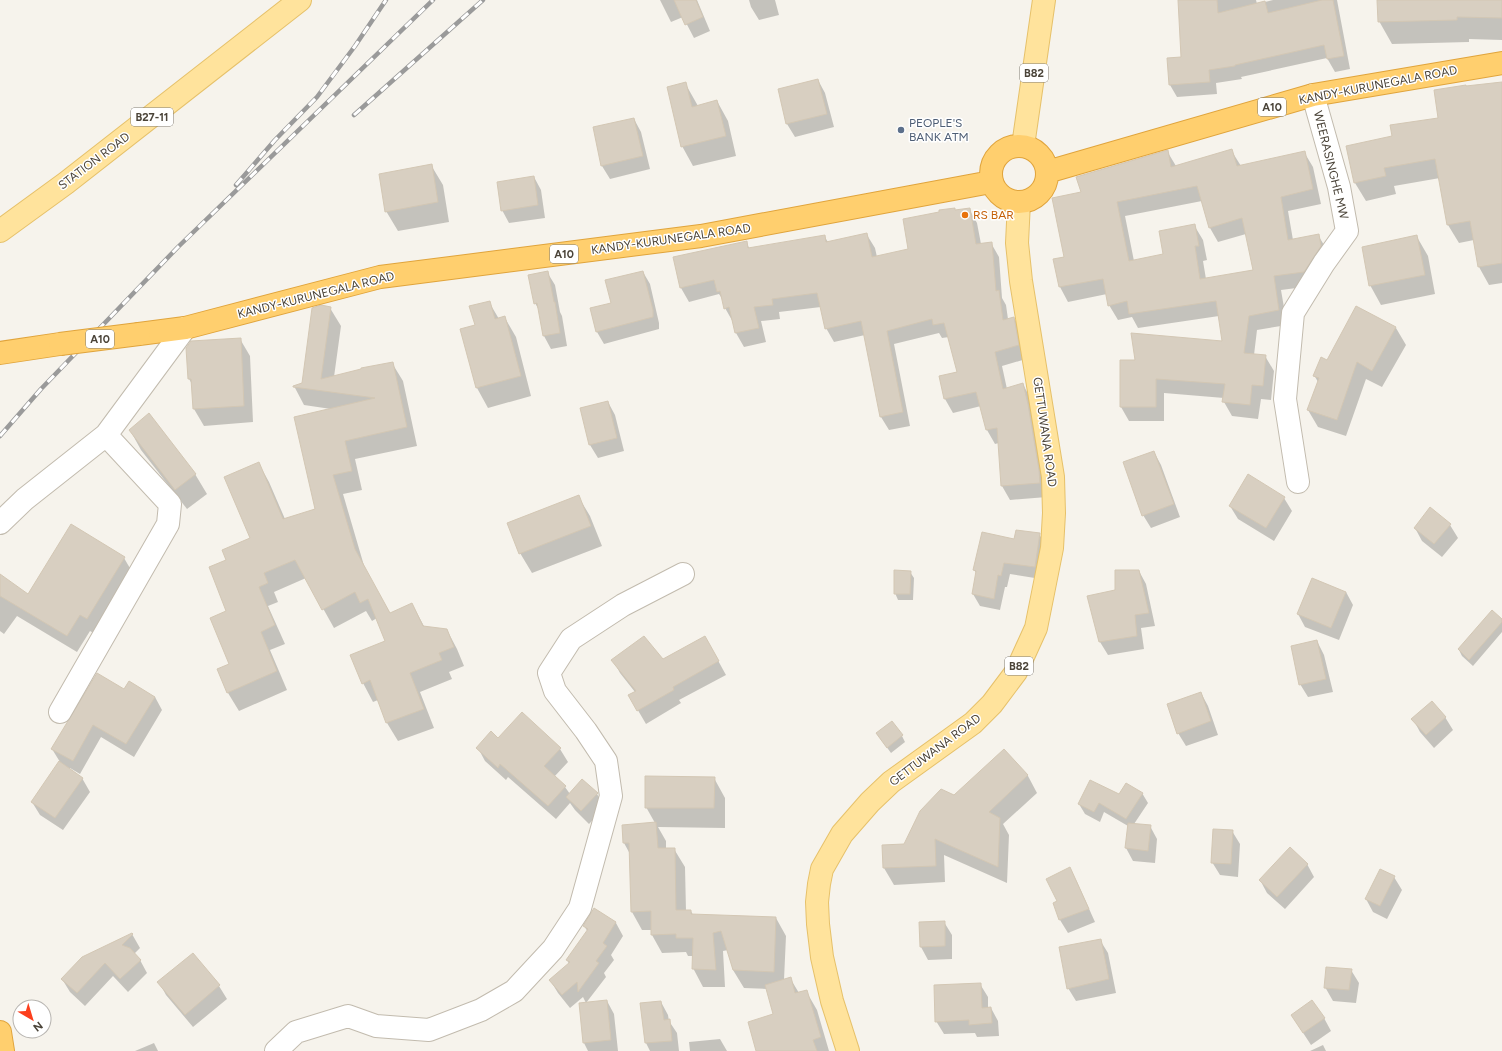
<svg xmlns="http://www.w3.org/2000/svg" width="1502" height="1051" font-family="Figtree,sans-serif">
<rect width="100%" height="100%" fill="#f6f3ec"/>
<path fill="#0003" fill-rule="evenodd" d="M660,0H697L710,31L694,38L683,17L671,22Z
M749,0H775L779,15L759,20L751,7Z
M1179,0H1256L1257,4L1273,0H1337L1350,69L1335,72L1327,58L1241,77L1242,79L1216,83L1217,94L1177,97L1170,85L1182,58Z
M1378,0H1502V40L1469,39V42L1392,44L1379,21Z
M818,80L825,93L834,127L795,137L787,124L779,90Z
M685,83L698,106L717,101L728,121L736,156L693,166L682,146Z
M1502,83V283L1489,285L1479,267L1474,240L1459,243L1448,225L1440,178L1394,186L1396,194L1366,201L1355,183L1393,136L1440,119L1466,87Z
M634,119L641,132L650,169L610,179L602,166L594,128Z
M1231,150L1241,166L1304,152L1313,167L1321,204L1288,211L1293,240L1318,235L1327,250L1312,286L1281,290L1287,325L1257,330L1254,355L1265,356L1274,371L1271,400L1261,399L1258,419L1232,416L1224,402V398L1164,393V421H1129L1121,407L1136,361L1223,342L1219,316L1138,328L1132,317L1118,320L1109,305L1107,294L1068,302L1060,287L1054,260L1065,257L1082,193L1167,151L1176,166ZM1202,201L1210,228L1218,242L1246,234L1254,270L1206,279L1203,261L1207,260L1203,240L1194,225L1165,255L1134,261L1125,216Z
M431,165L443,185L449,222L398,231L386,211Z
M534,177L541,190L545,218L509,223L502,210Z
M969,209L977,223L981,244L991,243L999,257L1002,298L1006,305L1008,319L1014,318L1022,331L1026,359L1002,366L1007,389L1023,384L1030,398L1047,497L1010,500L1002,486L999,443L995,444L987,430L981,406L953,413L945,399L940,377L958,372L949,337L942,338L939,333L894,344L910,426L889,430L881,417L865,335L834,342L826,328L821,307L779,312L780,319L761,321L766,342L744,347L736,333L733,322L725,308L723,300L719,294L689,302L681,288L674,258L746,243L750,249L824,236L828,242L867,235L875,248L877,257L909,250L956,211Z
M1417,237L1428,256L1435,294L1381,305L1370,285Z
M547,272L555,285L560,312L562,316L567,346L551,349L544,336L540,312L535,303Z
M643,272L650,284L659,323V329L604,344L597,332L591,309L612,304Z
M489,302L499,319L505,318L516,337L531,396L488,408L477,388L461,330L476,326Z
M1356,307L1396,328L1406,345L1382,387L1366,379L1346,436L1318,427L1308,410L1318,382L1314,375L1328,361Z
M330,308L341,326L334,377L392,363L403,381L417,446L355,459L362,490L343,494L365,569L390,614L412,604L425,628L447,630L457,649L464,666L449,672L452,679L420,692L434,728L398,741L387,723L378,700L373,702L363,683L386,641L377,618L372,621L366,611L334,628L306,578L274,592L278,602L268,606L285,644L270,650L287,690L239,711L228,693L231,664L228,611V561L251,539L259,464L269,482L285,519L316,510L331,409L304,405L294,386L303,384Z
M240,339L250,356L253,422L204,426L194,409L192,384L189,379Z
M608,402L615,415L624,451L598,458L590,445L581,408Z
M130,430L195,474L207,494L187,509L141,450Z
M1154,452L1161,465L1180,517L1151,528L1143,515Z
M578,496L590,516L602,546L532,573L520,553Z
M1284,498L1292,511L1274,541L1238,519L1230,506Z
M1450,525L1458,538L1442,557L1422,541L1415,528Z
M1039,534L1046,545L1041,579L1010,574L1007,587H1005L1000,610L980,606L973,594L977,574L974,570L1015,540Z
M124,558L134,575L97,635L90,631L77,652L17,616L4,634L0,631V575L28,595Z
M1139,571L1146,584L1155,626L1141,628L1144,649L1108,655L1100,642L1116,591Z
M910,572L914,578L913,600H898L895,593Z
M1346,592L1353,605L1339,640L1305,627L1298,614Z
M1502,620V632L1473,666L1462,656L1459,650Z
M705,637L726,675L679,700L681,703L646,724L629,695L635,692L620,673L613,660L662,661Z
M1317,641L1324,655L1333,692L1308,697L1300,684Z
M124,690L155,697L162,710L134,757L101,737L80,774L70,768L69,769L82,778L90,792L63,830L40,815L32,802L60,762L52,749Z
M1201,693L1208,706L1218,735L1186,746L1178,733Z
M522,714L560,749L568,762L554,777L565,787L570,794H597L605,807L589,824L575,810L570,803L556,819L508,777L506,780L485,761L478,748L498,740Z
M1445,717L1453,730L1434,748L1420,732L1413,719Z
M877,734L902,736L905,742L891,753Z
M1004,750L1028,776L1037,793L1003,824L1009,835L1007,883L944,855L945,882L894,885L884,868L883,846L905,845Z
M714,778L725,798V828L658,827L666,841V849H674L685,867L686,911H691L693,915L776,918L786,936L784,980L790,978L799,993L806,991L817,1010L829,1051H757L775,1015L767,989L744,988L733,970L728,950L723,951L725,987H703L693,968V956H688L686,952L662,953L652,935V930H642L632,912L630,854L624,843L655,823L646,807Z
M1142,793L1148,803L1134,824L1150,826L1157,839L1155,863L1133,861L1126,848L1128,826L1104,812L1100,822L1085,814L1079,804L1119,795Z
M1232,831L1240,844L1238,877L1220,875L1212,862Z
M1307,864L1314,877L1285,909L1267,893L1260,880Z
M1070,869L1077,882L1095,922L1068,933L1060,920L1054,903L1058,902Z
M1394,877L1402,890L1387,919L1373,912L1366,899Z
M595,910L616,923L623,936L611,955L614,960L604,973L606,977L586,1003L607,1001L614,1014L618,1051H588L584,1043L586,1003L583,997L570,1008L558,993L550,980L569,964L567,960L588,932L584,926Z
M944,922L952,935V959L928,960L921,947L920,923Z
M132,934L140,948L134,954L140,960L147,973L128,992L113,976L85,1006L70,992L62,979Z
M1100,940L1108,953L1116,993L1076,1001L1068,988Z
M193,954L219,986L227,999L193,1027L166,995L159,982Z
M1351,970L1359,983L1356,1003L1333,1001L1325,987Z
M980,984L988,997V1008H991L998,1021L999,1036L977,1037L975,1033L944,1034L936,1021Z
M661,1002L668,1015L669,1021L677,1033L679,1051H650L646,1043Z
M1292,1016L1324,1018L1331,1031L1311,1045Z
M720,1039L727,1051H690L689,1042Z
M154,1043L158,1051H135Z
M1323,1045L1326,1051H1310Z"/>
<path fill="#d8cfc1" stroke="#d3c7b4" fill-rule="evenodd" d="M674,0H696L703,17L685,25Z
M1178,0H1217L1218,13L1265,1L1268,13L1322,0H1333L1344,56L1327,59L1324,45L1235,65V66L1209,70L1210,82L1169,85L1167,58L1181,57Z
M1377,0H1502V18L1457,17V20L1378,22Z
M818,79L827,114L786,124L778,89Z
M686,82L692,107L717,100L726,136L681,147L667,87Z
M1502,82V263L1478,267L1470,221L1447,225L1435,159L1384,168L1386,176L1354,183L1346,146L1392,136L1390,125L1438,118L1434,90L1466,85V86Z
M634,118L643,156L601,166L593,127Z
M1232,149L1237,166L1305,151L1313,189L1281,197L1288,240L1319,234L1321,246L1304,272L1274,276L1279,310L1249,316L1244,353L1266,355L1263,386L1252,385L1250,405L1222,402L1225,384L1156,379V407H1120V360H1135L1131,333L1222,341L1216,301L1129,314L1127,301L1108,306L1103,279L1059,287L1053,259L1064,257L1052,198L1081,192L1076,177L1168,150L1171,167ZM1197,186L1209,228L1242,218L1253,270L1200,279L1195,246H1199L1195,224L1159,231L1163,254L1129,261L1117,202Z
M432,164L438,202L385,212L379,174Z
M534,176L538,205L501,211L497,182Z
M955,208V210L970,208L976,244L992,242L996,291L999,290L1003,320L1014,317L1019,345L995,352L1003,389L1023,383L1028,404L1039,470L1040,483L1001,486L997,428L986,430L976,392L944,399L939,376L957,372L944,323L933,325L932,319L887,331L903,412L880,417L861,321L825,329L817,293L772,299L773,305L754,307L759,328L735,333L729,307L724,309L720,291L717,292L714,280L680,288L673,257L747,241L748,248L825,235L826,242L867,233L872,257L908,249L903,219L939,212V210Z
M1417,235L1425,275L1369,286L1362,247Z
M548,271L554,302H555L560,333L543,336L537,303L534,304L528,275Z
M643,271L653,310V317L596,332L590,308L611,303L605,280Z
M490,301L495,319L505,316L521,376L476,388L460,329L475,325L469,306Z
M321,305L331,307L321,379L361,369V368L393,362L407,427L345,441L352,471L333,475L355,549L390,613L412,603L423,626L447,629L454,647L439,653L442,660L410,673L424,709L386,723L370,680L362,684L350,655L385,641L368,599L360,603L355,592L322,610L295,560L264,573L268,583L259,587L275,625L261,632L277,671L227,693L217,669L229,664L210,618L226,611L209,567L226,560L222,550L250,538L224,477L259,462L283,519L315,509L294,417L375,398L293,387V386L302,383L312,308Z
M1356,306L1396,327L1372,371L1357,362L1337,420L1307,410L1319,378L1313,376L1321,357L1327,360Z
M241,338L244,406L193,409L191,379H188L186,348L191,341Z
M608,401L617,438L589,445L580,408Z
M149,413L196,474L175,490L129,430Z
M1154,451L1174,504L1142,516L1123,462Z
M1248,474L1285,497L1266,528L1229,506Z
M579,495L591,526L519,554L507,523Z
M1430,507L1451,524L1434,544L1414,528Z
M71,524L125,557L87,619L80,615L67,636L0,596V574L28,594Z
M1016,530L1040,533L1035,567L1004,563L1001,576L998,575L994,599L972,594L976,571L973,570L982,532L1014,539Z
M894,570L911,571L910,594H894Z
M1115,570H1139L1149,613L1135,615L1137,636L1099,642L1087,596L1115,590Z
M1312,578L1346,592L1331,628L1297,614Z
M1492,610L1502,619V622L1469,660L1458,649Z
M644,636L663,659L705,636L719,661L673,687L674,690L637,711L628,695L636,691L611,660Z
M1317,640L1326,679L1299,685L1291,646Z
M97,673L124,689L129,681L155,697L126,744L93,725L73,761L51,749Z
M1201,692L1211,721L1177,734L1167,704Z
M1432,701L1446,717L1426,735L1411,719Z
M522,712L561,748L544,766L566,786L548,806L500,764L498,768L476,748L491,731L498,738Z
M892,721L903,735L887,748L876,733Z
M1004,749L1028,775L989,812L1000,818L998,867L935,839L936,866L883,868L882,845L904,844L920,811L941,789L954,795Z
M59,761L83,778L55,818L31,802Z
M645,776L715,777L714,808H645Z
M582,779L598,793L581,811L566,797Z
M1090,780L1119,794L1126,783L1143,793L1126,819L1099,803L1094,812L1078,804Z
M656,822L658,848H675L676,910H691V914L776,917L774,972L733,970L721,931L713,933L716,970L692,969L693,938H676V934L651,935V911L631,912L629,843H623L622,825Z
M1128,823L1151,825L1148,851L1125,848Z
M1213,829L1233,830L1231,864L1211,863Z
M1290,847L1308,864L1277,897L1259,880Z
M1070,867L1089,909L1059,920L1053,903L1057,901L1046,879Z
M1380,869L1395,876L1380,906L1365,899Z
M594,908L616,922L603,943L607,946L596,961L599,963L578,992L577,982L562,995L549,980L570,962L566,960L588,929L583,926Z
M945,921V946L920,947L919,922Z
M132,933L133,934L122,945L130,948L141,960L120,979L105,963L77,993L61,979L82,957Z
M1101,939L1109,979L1067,989L1059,947Z
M193,953L220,985L185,1015L157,982Z
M1326,967L1352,969L1349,990L1324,988Z
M791,977L795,993L807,990L821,1037L813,1040L817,1051H756L748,1022L773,1014L765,985Z
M981,983L982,1008L991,1007L992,1023L969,1025V1020L935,1022L934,985Z
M607,1000L611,1040L583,1043L579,1003Z
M1312,1000L1325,1018L1303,1033L1291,1015Z
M661,1001L664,1020L670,1019L672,1041L645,1043L640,1003Z"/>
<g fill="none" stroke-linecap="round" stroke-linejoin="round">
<defs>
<path id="minor" d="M1298,482L1285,399L1293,313L1324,263L1347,231L1339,187L1313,95
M0,523L25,499L106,435L185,328
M60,712L168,524L170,504L106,435
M276,1051L296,1032L348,1016L376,1026L429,1030L481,1010L514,991L553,949L580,908L611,796L606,761L586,731L555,691L549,673L571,639L623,605L683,574"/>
<path id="major" d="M1023,146L1044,0
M0,231L66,183L300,0
M848,1051L832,1001L822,957L818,924L817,902L819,884L822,869L842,834L870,802L891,782L973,723L992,704L1016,672L1036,628L1052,548L1054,513L1053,477L1021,281L1017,243L1019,202"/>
<path id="highway" d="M991 174a28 28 0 1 1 56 0a28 28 0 1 1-56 0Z
M1047,172L1313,95L1502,63
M139,334L185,328L380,277L701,236L991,182
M0,353L60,344
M0,1032L3,1051"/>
</defs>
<use href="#minor" stroke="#c2bbae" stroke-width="24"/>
<use href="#major" stroke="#e6c16a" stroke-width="24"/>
<use href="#highway" stroke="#e0a43c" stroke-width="24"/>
<use href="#minor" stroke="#fff" stroke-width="22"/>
<use href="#major" stroke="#ffe39c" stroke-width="22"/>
<use href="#highway" stroke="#ffcf6e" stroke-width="22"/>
<defs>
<path id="rail" d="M354,115L483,0
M236,185L275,140L317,97L355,46L386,0
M0,436L41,389L178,247L433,0"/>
</defs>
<use href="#rail" stroke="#9a9a9a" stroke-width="4.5"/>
<use href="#rail" stroke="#fff" stroke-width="3" stroke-dasharray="9" stroke-linecap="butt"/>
<defs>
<path id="highway-bridge" d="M60,344L139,334"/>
</defs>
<use href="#highway-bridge" stroke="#e0a43c" stroke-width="24" stroke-linecap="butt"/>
<use href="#highway-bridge" stroke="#ffcf6e" stroke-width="22"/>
</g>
<circle fill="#5c6f8a" stroke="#fff" stroke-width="1.5" cx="901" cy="130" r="4"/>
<circle fill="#e8710a" stroke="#fff" stroke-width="1.5" cx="965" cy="215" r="4"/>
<g text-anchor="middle" stroke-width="3" stroke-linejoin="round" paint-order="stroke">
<g fill="#fff" stroke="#817c74" stroke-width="1">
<rect x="1020" y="64" width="28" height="18" rx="3"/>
<rect x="1258" y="98" width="28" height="18" rx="3"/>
<rect x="131" y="108" width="42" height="18" rx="3"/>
<rect x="550" y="245" width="28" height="18" rx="3"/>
<rect x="86" y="330" width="28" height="18" rx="3"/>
<rect x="1005" y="657" width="28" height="18" rx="3"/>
</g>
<g font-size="11" font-weight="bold" fill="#4b4439">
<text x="1034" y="77">B82</text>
<text x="1272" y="111">A10</text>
<text x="152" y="121">B27-11</text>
<text x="564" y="258">A10</text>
<text x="100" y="343">A10</text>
<text x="1019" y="670">B82</text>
</g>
<g font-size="12" fill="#4b4439" stroke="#fff">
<text transform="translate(1378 85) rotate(-11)" y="4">KANDY-KURUNEGALA ROAD</text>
<text transform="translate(94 161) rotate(-37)" y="4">STATION ROAD</text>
<text transform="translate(1331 165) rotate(76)" y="4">WEERASINGHE MW</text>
<text transform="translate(671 239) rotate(-8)" y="4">KANDY-KURUNEGALA ROAD</text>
<text transform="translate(316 295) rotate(-14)" y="4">KANDY-KURUNEGALA ROAD</text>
<text transform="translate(1045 432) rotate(82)" y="4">GETTUWANA ROAD</text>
<text transform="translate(935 750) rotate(-37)" y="4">GETTUWANA ROAD</text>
</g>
<g font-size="12" fill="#4e5e75" stroke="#fff" text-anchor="start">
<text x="909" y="127">PEOPLE'S<tspan x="909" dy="14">BANK ATM</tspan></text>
</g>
<g font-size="12" fill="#c56008" stroke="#fff" text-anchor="start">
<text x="973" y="219">RS BAR</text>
</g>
</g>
<g transform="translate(32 1019) rotate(142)"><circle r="19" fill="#ffffff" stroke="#b7b4b0"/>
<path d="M0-3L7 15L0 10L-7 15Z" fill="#fc3f1d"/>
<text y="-6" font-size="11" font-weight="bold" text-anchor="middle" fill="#4b4439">N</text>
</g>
</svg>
